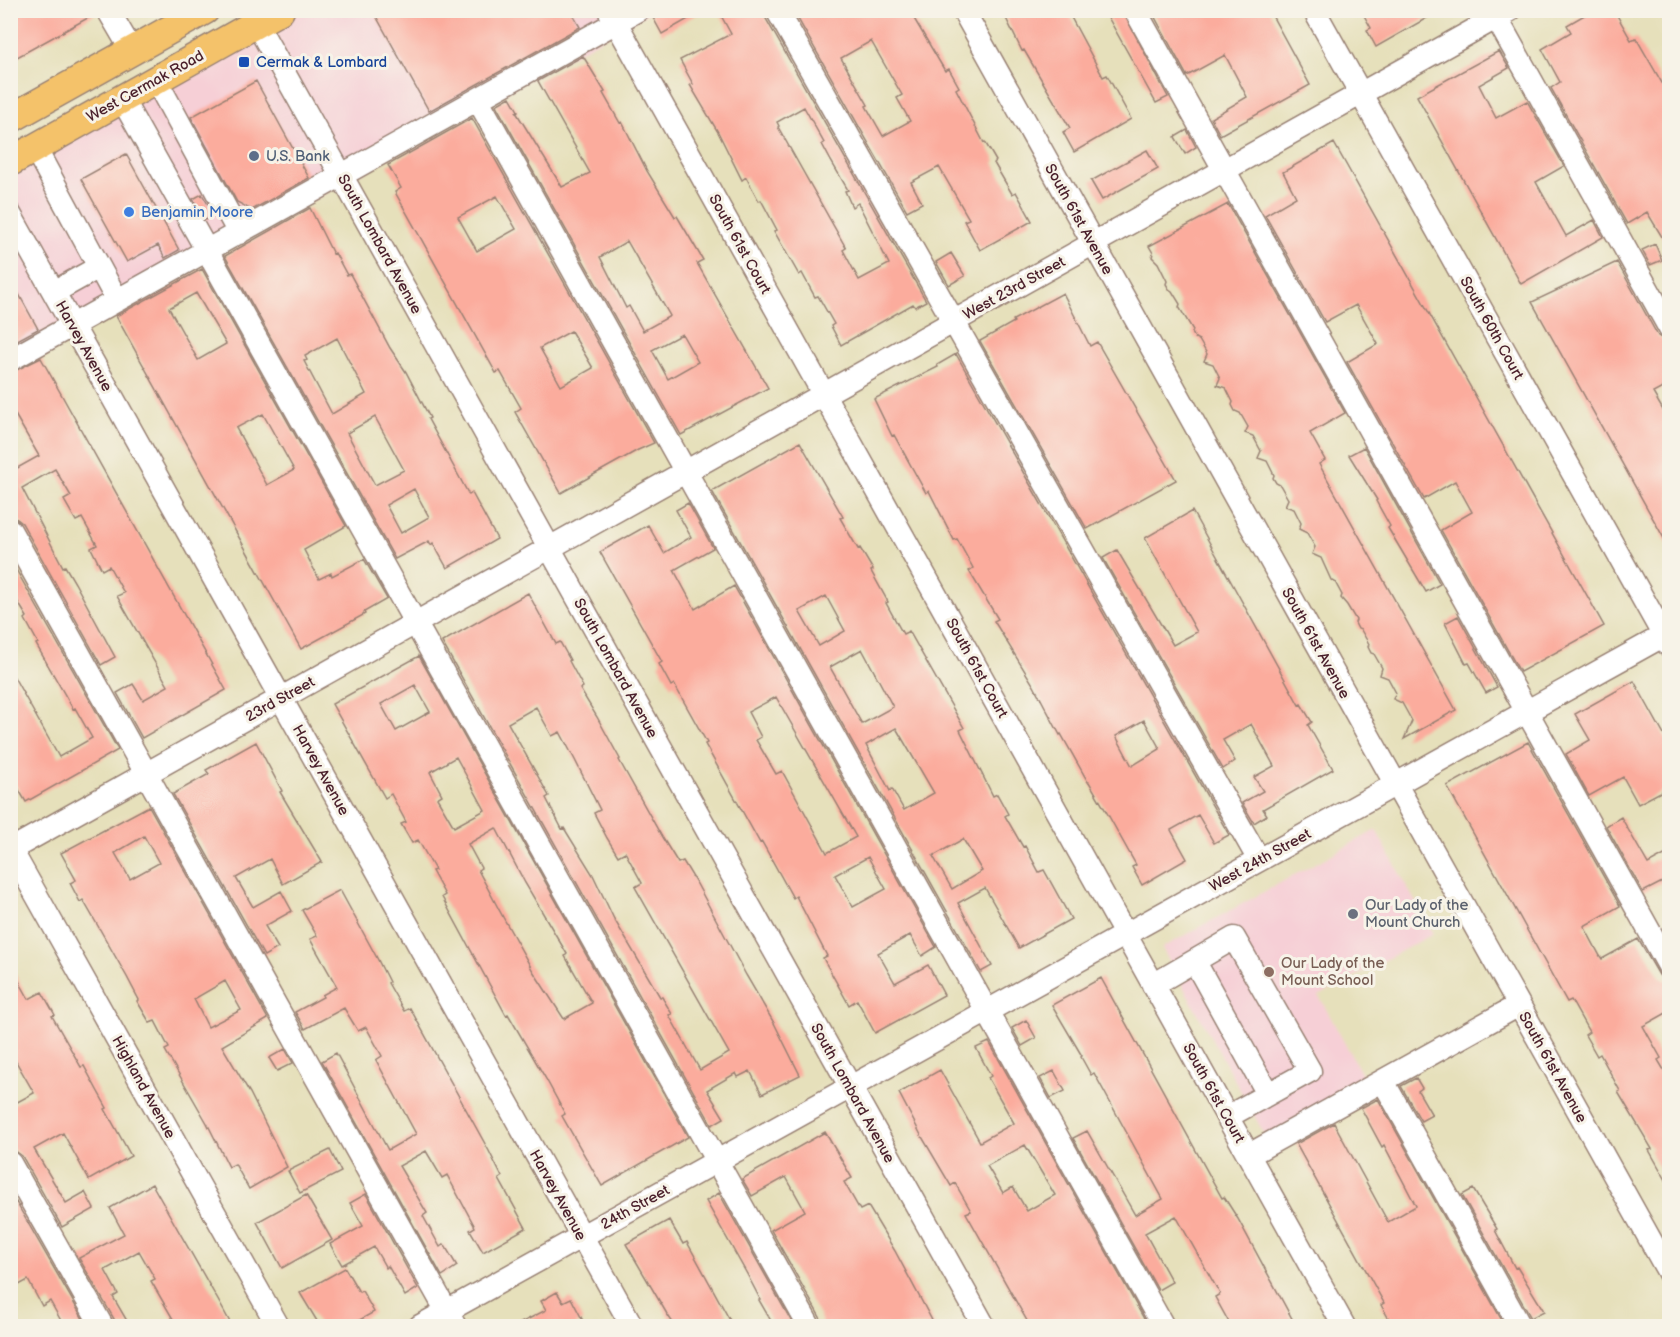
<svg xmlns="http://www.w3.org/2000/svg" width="1680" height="1337" font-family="'Balsamiq Sans',sans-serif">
<rect width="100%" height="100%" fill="#f7f3e8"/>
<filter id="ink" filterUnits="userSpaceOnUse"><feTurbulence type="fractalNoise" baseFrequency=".0167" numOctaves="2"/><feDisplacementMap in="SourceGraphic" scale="12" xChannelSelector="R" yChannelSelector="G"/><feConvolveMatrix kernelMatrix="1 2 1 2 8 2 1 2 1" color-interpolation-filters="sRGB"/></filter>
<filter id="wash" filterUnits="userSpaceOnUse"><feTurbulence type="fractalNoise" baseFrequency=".008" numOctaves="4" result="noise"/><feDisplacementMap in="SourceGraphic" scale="24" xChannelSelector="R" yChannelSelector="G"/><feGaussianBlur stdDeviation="1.35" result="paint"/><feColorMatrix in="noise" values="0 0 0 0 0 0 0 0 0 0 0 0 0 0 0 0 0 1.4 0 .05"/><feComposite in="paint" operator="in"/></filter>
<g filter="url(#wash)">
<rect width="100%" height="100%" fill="#e6e0bb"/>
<path fill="#f6cfd6" d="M302,11H652L11,369L10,173Z
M1376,830L1433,934L1319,996L1367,1084L1267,1139L1162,948Z"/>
<g id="blocks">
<path fill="#fbac9d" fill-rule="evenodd" d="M10,10H95V14L10,61Z
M385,10H570L580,27L429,111L376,16Z
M651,10H704L662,34L651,14Z
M718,10H764L765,17L926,301L915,307L913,304L841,345L831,326L834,324L818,296L815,297L802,273L799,275L774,231L777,230L761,200L759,201L746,177L742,180L718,132L690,85L693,84L680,60L731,34ZM804,107L824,143L822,144L831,161L848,190L845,191L852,207L858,203L889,264L859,280L843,250L846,248L778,127L779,126L777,122Z
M793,10H909L945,71L949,69L959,87L956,89L984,143L985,142L996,161L994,163L1012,194L1016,192L1032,221L980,250L964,221L969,219L939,167L911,182L922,203L907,211ZM871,41L902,95L897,98L910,121L883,136L866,106L868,105L841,58Z
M1002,10H1067L1103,77L1107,75L1131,119L1074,152L1063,132L1070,128L1024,50L1022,51Z
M1104,10H1122L1168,97L1156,103Z
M1151,10H1269L1310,85L1220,135L1211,118L1247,97L1225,55L1187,76Z
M1361,10H1441L1376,47L1367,30L1371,28Z
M1593,10H1614L1631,40L1636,38L1670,97V250L1647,212L1627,224L1551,88L1560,82L1542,49L1571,32L1567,25Z
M1499,51L1509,68L1479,85L1496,118L1527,101L1564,166L1536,182L1566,236L1594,220L1603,237L1521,284L1417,96Z
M583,56L605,92L603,93L620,123L622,122L647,171L675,217L677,216L703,260L697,263L768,388L681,435L496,105L510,97L518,111L516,112L562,187L590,173L538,81ZM627,241L670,316L643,331L629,306L626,308L600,257ZM682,334L698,362L668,379L652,350Z
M256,81L309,178L252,210L237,202L191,117Z
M472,118L654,443L638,450L561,493L515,412L521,408L500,371L496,373L395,192L401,188L388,165ZM497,196L516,229L477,251L458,217ZM571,331L593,368L561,386L540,348Z
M1187,130L1196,147L1185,154L1175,137Z
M1334,143L1604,626L1520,672L1441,530L1472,512L1455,481L1424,499L1347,362L1378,344L1356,305L1325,322L1265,215L1296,197L1283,172Z
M1147,150L1158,169L1102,200L1091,181Z
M126,154L179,250L165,258L158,245L127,262L81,179Z
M202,194L214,215L205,220L193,199Z
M1228,204L1345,413L1310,433L1325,460L1319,464L1456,710L1404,739L1412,721L1402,703L1393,699L1396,693L1388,678L1380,675L1382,668L1374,654L1371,653L1368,647L1369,644L1361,630L1358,629L1355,623L1356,620L1347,605L1341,598L1342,595L1335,582L1331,580L1321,558L1312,554L1315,547L1307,533L1299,529L1301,523L1294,509L1285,506L1288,499L1280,485L1276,483L1273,478L1274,475L1267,461L1258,458L1261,451L1253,436L1245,433L1248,427L1240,413L1235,411L1232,405L1233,402L1226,388L1217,385L1220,378L1213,364L1204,361L1207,354L1199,340L1195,338L1192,333L1193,330L1179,307L1180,304L1172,291L1169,289L1166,284L1167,281L1158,263L1152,257L1153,253L1149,246Z
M310,208L333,254L335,253L347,275L350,274L390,348L406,372L430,418L428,419L469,495L472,493L497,539L447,568L433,543L431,545L429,541L395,559L225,256ZM337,338L366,394L332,414L304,361L307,360L305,356ZM375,417L404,470L375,485L347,433ZM414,489L429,517L401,533L386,505Z
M1655,244L1662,260L1650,265L1642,250Z
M951,253L965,276L949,285L936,262Z
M1617,262L1658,336L1666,341L1670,348V384L1653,393L1670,422V549L1532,302Z
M202,269L346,526L304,550L319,579L331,573L332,576L364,559L387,599L364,612L365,614L301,649L116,316ZM196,293L226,344L198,360L169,308ZM263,414L294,470L267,485L236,428Z
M10,278L38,329L10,344Z
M1063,293L1090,346L1097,342L1176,480L1087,529L980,341L1014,322L1013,320Z
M956,354L1229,835L1214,843L1198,815L1171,830L1187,859L1142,885L1132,867L1136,865L1106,811L1089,782H1088L1061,734L1060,735L1034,686L994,621L998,619L969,571L973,568L957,539L954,540L929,491L926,493L894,435L892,436L874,399L938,367L937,365ZM1144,720L1160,749L1132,766L1116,736Z
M41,358L226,690L142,738L117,693L133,684L143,700L168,686L117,596L124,593L109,566L102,570L91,548L97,545L82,518L76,521L64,500L71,496L55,469L22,488L63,567L65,566L75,583L115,657L101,665L22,523L17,519L10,517V468L12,471L39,456L10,406V373Z
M800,442L843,517L840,518L858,549L860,548L873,570L871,571L888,602L886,603L903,634L909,631L964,728L960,730L993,796L997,794L1008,814L1005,816L1023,847L1025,846L1039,872L1044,870L1071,919L1019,948L985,888L958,903L992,966L981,972L712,491ZM826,596L845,631L819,646L799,611ZM862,649L893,707L862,724L830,667ZM896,728L934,793L904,810L892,789L890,791L866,745ZM963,839L982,871L952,889L933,856Z
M1364,447L1440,584L1426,592L1388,528L1390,526L1376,501L1377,500L1349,455Z
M688,503L713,548L674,570L695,609L734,586L936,947L922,956L910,935L878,953L895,983L928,965L944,995L875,1033L857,1000L849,1005L823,958L827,956L796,896L793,898L762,842L760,843L705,744L707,743L674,684L671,686L659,664L662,662L600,552L648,525L664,553L691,537L676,510ZM776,697L856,837L827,853L782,771L776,774L756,740L761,737L748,712ZM868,857L886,889L853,907L835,875Z
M1192,511L1299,705L1301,704L1312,722L1308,725L1333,769L1263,809L1267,815L1254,823L1242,803L1263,791L1254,777L1274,766L1251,724L1223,740L1235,761L1223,769L1103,558L1117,550L1173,645L1197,632L1145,538Z
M10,559L118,750L26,802L10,775V670L59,757L92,738L75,708L73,709L36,644L38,643L25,619L27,617L10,589Z
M528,593L556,644L560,642L570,660L569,661L583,687L580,689L597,717L620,759L619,760L662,837L678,863L683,861L697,884L746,975L774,1023L800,1075L762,1094L750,1071L738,1077L736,1073L707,1090L724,1118L712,1125L442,642ZM536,707L552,736L560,732L575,760L600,810L594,813L607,838L618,856L625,852L642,883L635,887L729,1053L700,1070L669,1015L672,1014L662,997H660L614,919L593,875L564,828L562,829L546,798L549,796L508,723Z
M1458,616L1497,687L1486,693L1469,663L1466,664L1445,623Z
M419,656L688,1137L602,1186L562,1116L565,1114L546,1079L508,1014L506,1015L442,897L445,895L432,871L435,870L418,840L412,843L401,824L406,822L391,794L385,798L332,704ZM415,685L430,712L396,731L381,704ZM456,757L485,810L454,827L437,798L442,795L430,772ZM496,828L525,883L567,954L565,956L592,1003L564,1019L533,971L504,919L478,870L481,868L468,844Z
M1634,681L1670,746V787L1638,804L1623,777L1589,796L1566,754L1590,740L1575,714Z
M256,742L282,791L280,792L322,862L283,884L270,859L236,878L253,907L281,891L292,911L265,926L278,948L264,956L173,794L209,774L206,770Z
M1528,742L1620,906L1584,926L1600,956L1602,959L1638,939L1659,975L1664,980L1670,981V1011L1643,1026L1661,1058L1658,1060L1670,1080V1187L1649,1150L1652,1149L1618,1092L1620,1091L1600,1054L1597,1056L1585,1035L1589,1032L1571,1000L1567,1002L1447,786Z
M149,806L268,1019L222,1046L250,1093L287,1167L249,1189L235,1164L229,1167L207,1123L165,1050L169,1048L155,1021L150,1023L137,1001L139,1000L127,977L98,926L83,900L80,902L70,883L76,880L61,853ZM144,836L159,863L130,879L115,853ZM225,981L241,1010L208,1027L194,999Z
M1621,817L1648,864L1670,852V878L1643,892L1606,826Z
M340,890L377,958L389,982L388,983L404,1011L410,1008L489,1151L502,1177L499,1179L526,1228L483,1252L470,1230L475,1227L447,1175L442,1178L426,1151L399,1166L427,1213L423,1216L440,1247L444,1244L457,1266L442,1276L322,1061L336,1053L388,1150L416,1134L376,1060L382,1056L366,1027L358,1031L344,1008L305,1029L295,1012L323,997L322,995L337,987L310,939L317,936L302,910Z
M10,965L29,999L42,992L55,1015L52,1016L81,1067L84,1066L97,1090L107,1108L105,1109L131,1156L89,1180L63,1133L34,1149L66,1203L85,1192L94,1209L62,1227L22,1156L10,1147V1106L34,1093L10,1051Z
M1101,978L1222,1198L1224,1197L1238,1219L1296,1326H1231L1215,1297L1220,1294L1176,1216L1145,1233L1172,1282L1158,1290L1073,1138L1087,1131L1135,1215L1163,1199L1094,1073L1091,1075L1081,1057L1082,1056L1052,1005Z
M1026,1020L1036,1038L1022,1046L1012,1028Z
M989,1042L1148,1326H1030L966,1213L971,1211L955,1183L951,1186L922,1137L899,1093L940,1070L980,1142L1014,1123L988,1078L991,1076L976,1048ZM1025,1145L1055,1195L1027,1211L1013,1187L1003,1193L987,1166Z
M285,1049L293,1063L277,1071L269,1058Z
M1054,1071L1065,1091L1051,1098L1040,1078Z
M1416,1078L1422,1088L1418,1091L1432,1115L1421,1121L1401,1086Z
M1378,1099L1505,1326H1393L1381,1305L1384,1303L1296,1144L1334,1123L1388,1222L1416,1206L1384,1145L1382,1147L1361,1108Z
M825,1132L852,1178L844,1182L860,1210L868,1206L895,1251L935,1326H822L821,1319L771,1230L805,1211L786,1177L752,1196L742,1179Z
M330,1150L341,1172L300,1193L288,1171Z
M152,1184L219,1302L232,1326H177L151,1281L155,1279L139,1251L105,1270L118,1294L113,1297L130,1326H115L114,1319L79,1258L124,1234L110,1208Z
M1473,1189L1497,1229L1495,1230L1515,1268L1517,1267L1544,1311L1531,1318L1462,1195Z
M719,1193L794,1326H774L759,1300L760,1299L747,1274L706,1201Z
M366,1194L418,1288L405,1296L388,1266L386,1268L374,1247L342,1265L330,1244L363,1226L350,1203Z
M306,1195L332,1240L282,1268L257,1222Z
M16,1202L87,1326H64L50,1301L42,1306L28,1280L10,1290V1205Z
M669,1220L683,1244L687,1242L733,1326H675L667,1314L626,1244Z
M345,1268L359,1292L362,1291L374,1312L349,1326H320L300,1293Z
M557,1292L563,1302L571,1298L583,1321L573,1326H515L546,1310L541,1301Z"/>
</g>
</g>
<g filter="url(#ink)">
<use href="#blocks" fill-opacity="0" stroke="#988073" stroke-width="1.5"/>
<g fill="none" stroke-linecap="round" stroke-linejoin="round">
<defs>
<path id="minor" d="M108,10L132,51
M249,10L984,1326
M609,10L1344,1326
M777,10L1259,860
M963,10L1670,1275
M1135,10L1670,968
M1314,10L1670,647
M1492,10L1670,329
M156,80L239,233
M122,99L809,1326
M478,100L1163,1326
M35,148L117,300
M10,214L632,1326
M54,292L99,267
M10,360L638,10
M10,530L455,1326
M10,848L278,1326
M10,850L1510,10
M1195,962L1268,1094
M1153,985L1234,938L1310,1071L1227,1117
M1383,1081L1520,1326
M1249,1155L1519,1005
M10,1163L102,1326
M420,1326L1670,632"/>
<path id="major" d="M10,119L205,10
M10,162L280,10"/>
</defs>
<use href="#minor" stroke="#988073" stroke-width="25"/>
<use href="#major" stroke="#988073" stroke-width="31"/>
<use href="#minor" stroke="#fff" stroke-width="22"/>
<use href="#major" stroke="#f4c26a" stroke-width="28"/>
</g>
</g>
<rect fill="#1a4fb4" stroke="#f7f3e8" stroke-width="2" x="238" y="56" width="12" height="12" rx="3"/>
<circle fill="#5c6f8a" stroke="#f7f3e8" stroke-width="2" cx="254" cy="156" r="6"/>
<circle fill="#3f7fe0" stroke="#f7f3e8" stroke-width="2" cx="129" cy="212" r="6"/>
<circle fill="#6b7280" stroke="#f7f3e8" stroke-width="2" cx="1353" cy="914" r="6"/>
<circle fill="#8d6e63" stroke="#f7f3e8" stroke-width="2" cx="1269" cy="972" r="6"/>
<g text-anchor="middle" stroke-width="6" stroke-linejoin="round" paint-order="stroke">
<g font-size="15" fill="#164399" stroke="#f7f3e8" text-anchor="start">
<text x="256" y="67">Cermak &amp; Lombard</text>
</g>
<g font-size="15" fill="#4a1f2b" stroke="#f7f3e8">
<text transform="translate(145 86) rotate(-29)" y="5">West Cermak Road</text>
<text transform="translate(1079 219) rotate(61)" y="5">South 61st Avenue</text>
<text transform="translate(380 244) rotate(61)" y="5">South Lombard Avenue</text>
<text transform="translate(740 244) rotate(61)" y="5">South 61st Court</text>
<text transform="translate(1014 288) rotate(-29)" y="5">West 23rd Street</text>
<text transform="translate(1492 328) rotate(61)" y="5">South 60th Court</text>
<text transform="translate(84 346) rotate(61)" y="5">Harvey Avenue</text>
<text transform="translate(1316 643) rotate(61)" y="5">South 61st Avenue</text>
<text transform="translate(616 668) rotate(61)" y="5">South Lombard Avenue</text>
<text transform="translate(977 668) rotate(61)" y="5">South 61st Court</text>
<text transform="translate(280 699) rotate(-29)" y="5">23rd Street</text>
<text transform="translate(321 770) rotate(61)" y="5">Harvey Avenue</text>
<text transform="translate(1260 860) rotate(-29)" y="5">West 24th Street</text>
<text transform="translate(1553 1067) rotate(61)" y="5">South 61st Avenue</text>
<text transform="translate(144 1087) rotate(61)" y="5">Highland Avenue</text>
<text transform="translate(853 1093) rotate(61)" y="5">South Lombard Avenue</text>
<text transform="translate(1214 1093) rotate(61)" y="5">South 61st Court</text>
<text transform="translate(558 1195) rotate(61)" y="5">Harvey Avenue</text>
<text transform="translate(635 1207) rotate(-29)" y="5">24th Street</text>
</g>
<g font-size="15" fill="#4e5e75" stroke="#f7f3e8" text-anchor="start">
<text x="266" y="161">U.S. Bank</text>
</g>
<g font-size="15" fill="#366cbe" stroke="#f7f3e8" text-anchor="start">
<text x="141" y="217">Benjamin Moore</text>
</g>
<g font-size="15" fill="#5b616d" stroke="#f7f3e8" text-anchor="start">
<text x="1365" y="910">Our Lady of the<tspan x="1365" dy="17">Mount Church</tspan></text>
</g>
<g font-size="15" fill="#785e54" stroke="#f7f3e8" text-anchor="start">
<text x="1281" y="968">Our Lady of the<tspan x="1281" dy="17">Mount School</tspan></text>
</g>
</g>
<rect width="1680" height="1337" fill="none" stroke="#f7f3e8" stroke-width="36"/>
</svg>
